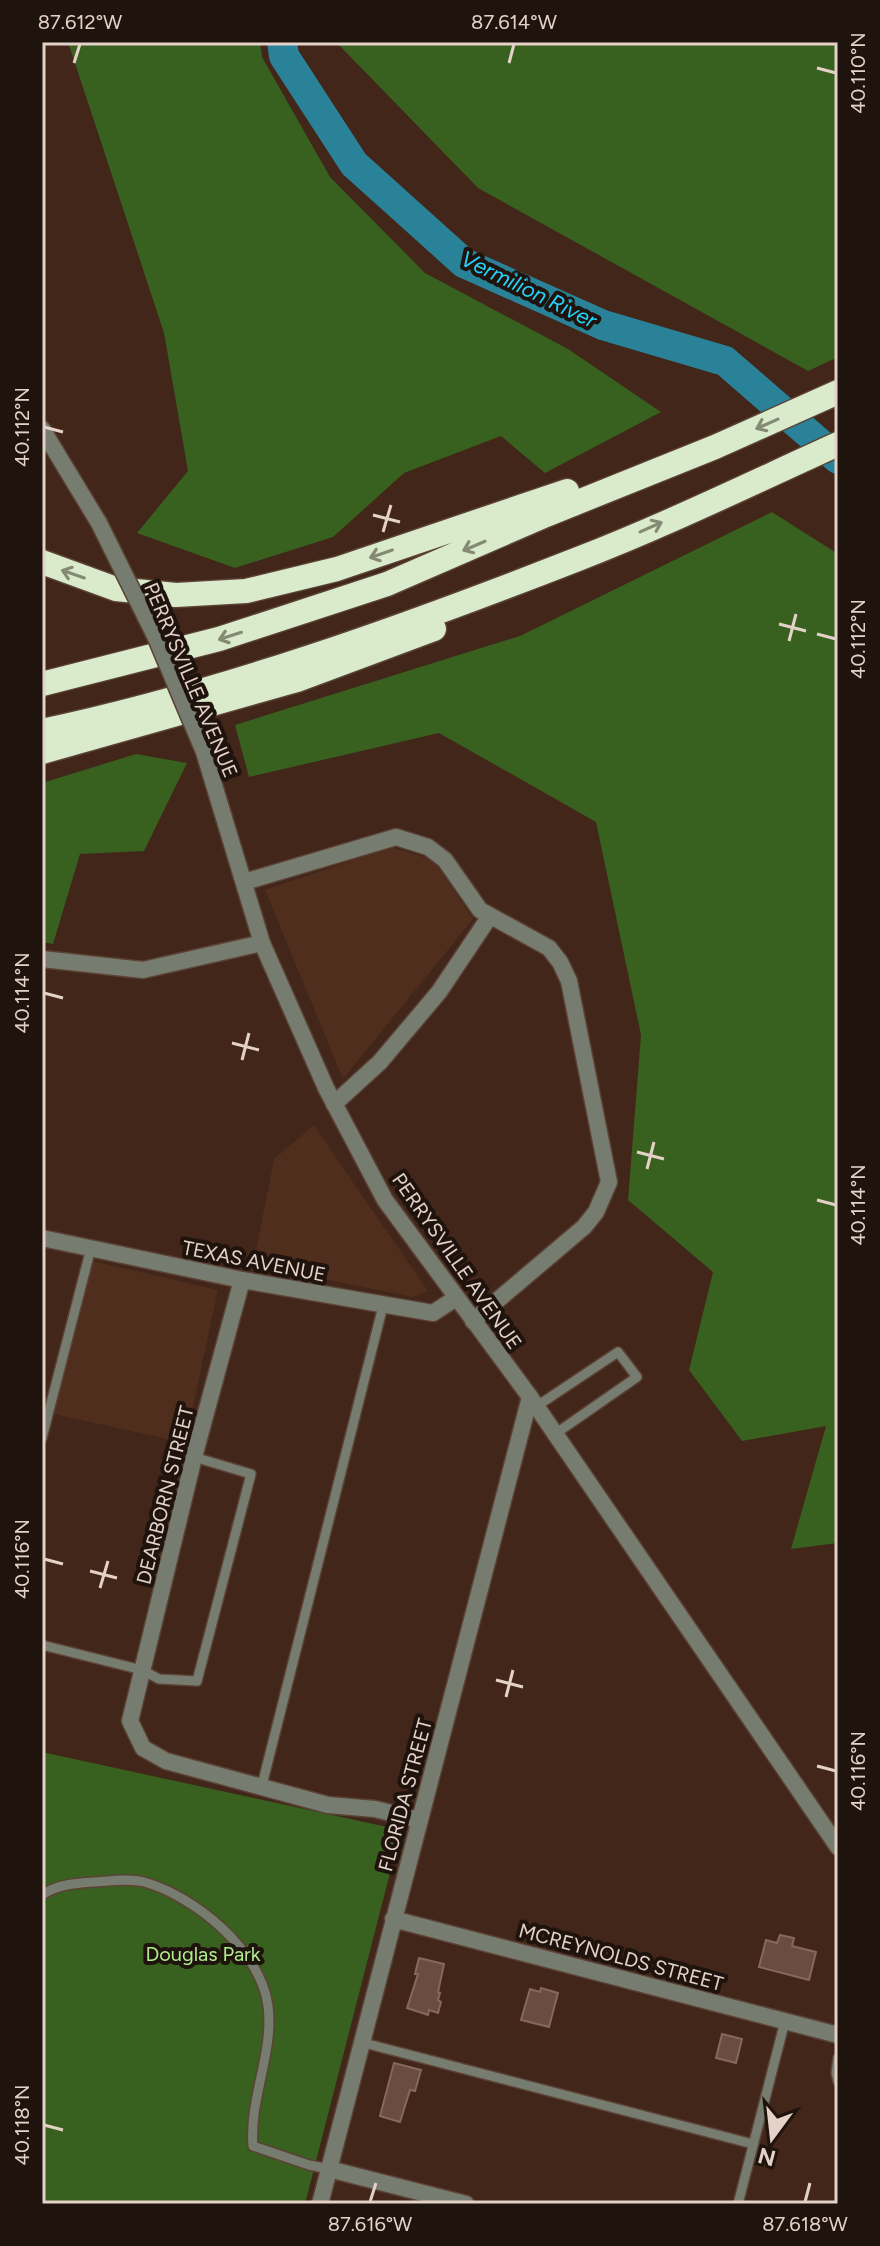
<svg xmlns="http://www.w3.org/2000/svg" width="880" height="2246" font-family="Figtree,sans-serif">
<rect width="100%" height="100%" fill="#412619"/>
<path fill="#502e1e" d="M391,847L433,860L473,919L343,1079L265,890Z
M314,1125L326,1143L428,1291L413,1297L253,1265L274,1159Z
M88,1260L218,1290L185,1443L49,1413Z"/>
<path fill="#38601e" d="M68,42H260L262,57L330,177L425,273L568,349L661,412L545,473L501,436L404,473L333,537L235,568L137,533L188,471L164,333Z
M336,42H838V357L808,371L478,188Z
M772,512L838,554V1543L791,1549L826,1426L742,1441L689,1370L713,1272L628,1200L641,1035L596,822L439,733L249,777L235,725L520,636Z
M136,754L187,763L144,851L80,854L53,944L42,942V783Z
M42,1752L401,1830L305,2204H42Z"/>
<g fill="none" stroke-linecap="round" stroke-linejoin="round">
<path stroke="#2a8298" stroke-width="30" d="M282,42L284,56L354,164L464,263L603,325L725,361L838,459"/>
</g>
<path fill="#6b4d3f" stroke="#876859" stroke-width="2" d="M780,1935L794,1938L792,1946L816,1952L809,1980L759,1967L766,1940L777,1943Z
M419,1958L444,1964L438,1992L440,1993L438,2000L441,2002L438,2013L429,2010L428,2015L407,2008L418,1974H415Z
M541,1988L558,1993L549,2027L521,2020L530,1989L540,1992Z
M722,2034L742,2039L736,2063L716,2058Z
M394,2063L421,2070L415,2091L410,2090L400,2122L380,2116Z"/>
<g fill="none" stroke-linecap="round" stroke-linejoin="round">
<defs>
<path id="service" d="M537,1406L618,1352L637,1377L555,1434
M42,1438L91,1248
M42,1645L142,1670L159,1679L197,1681L251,1474L194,1457
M261,1789L383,1306
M42,1895C58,1884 77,1883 95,1882C110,1881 129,1878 144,1882C195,1896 261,1951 268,2006C274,2053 249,2099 253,2146L309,2165L329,2169
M364,2043L753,2144
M838,2058L836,2073L838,2081
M738,2204L785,2021"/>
<path id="minor" d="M244,882L396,837L428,847L445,860L480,910L549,948L560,962L569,981L609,1182L596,1212L584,1227L473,1321
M42,959L143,970L262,943
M334,1104L380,1062L439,992L490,916
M42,1238L242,1280L433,1313L456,1298
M242,1280L194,1457L130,1721L143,1748L166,1761L328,1805L375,1809L419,1820
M393,1919L838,2035
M329,2169L466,2204
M320,2204L530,1397"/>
<path id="tertiary" d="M42,429L99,523
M204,752L262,943L326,1088L385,1200L530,1397L838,1847"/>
<path id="motorway" d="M42,562L116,589L176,595L246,591L337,569L567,491
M42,684L219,639L387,584L546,515L715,447L838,392
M42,731C225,692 404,627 578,559C666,525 752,483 838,444
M42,752L297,680L434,629"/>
</defs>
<use href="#service" stroke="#5b4235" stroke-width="12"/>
<use href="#minor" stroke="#5b4235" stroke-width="19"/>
<use href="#tertiary" stroke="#5b4235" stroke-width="19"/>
<use href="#motorway" stroke="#5b4235" stroke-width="27"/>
<use href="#service" stroke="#767d70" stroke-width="9"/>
<use href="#minor" stroke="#767d70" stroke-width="16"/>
<use href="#tertiary" stroke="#767d70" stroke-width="16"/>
<use href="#motorway" stroke="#d9ebca" stroke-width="24"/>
<defs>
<path id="tertiary-bridge" d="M99,523L156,638L204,752"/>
</defs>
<use href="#tertiary-bridge" stroke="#5b4235" stroke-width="19" stroke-linecap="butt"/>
<use href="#tertiary-bridge" stroke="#767d70" stroke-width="16"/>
</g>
<defs><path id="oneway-shaft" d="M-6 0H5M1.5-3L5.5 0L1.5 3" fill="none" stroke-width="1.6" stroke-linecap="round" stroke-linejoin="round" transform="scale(2)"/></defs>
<g stroke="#858a75">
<use href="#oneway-shaft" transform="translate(767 424) rotate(156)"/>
<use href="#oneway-shaft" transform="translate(651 527) rotate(-24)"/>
<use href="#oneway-shaft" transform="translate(474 546) rotate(157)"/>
<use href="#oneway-shaft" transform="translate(381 554) rotate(161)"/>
<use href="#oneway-shaft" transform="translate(73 574) rotate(-161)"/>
<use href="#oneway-shaft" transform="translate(230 636) rotate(162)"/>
</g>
<path fill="none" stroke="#e4d2c9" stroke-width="3" d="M74,63L80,44M509,63L514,44M817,68L836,73M44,427L63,432M373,515L400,522M383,532L391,505M779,624L806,631M817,634L836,639M789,641L796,614M44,993L63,998M232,1043L259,1050M242,1060L249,1033M637,1152L664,1159M647,1169L654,1142M817,1200L836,1205M44,1559L63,1564M90,1571L117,1578M100,1588L108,1561M496,1680L523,1687M506,1697L513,1670M817,1766L836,1771M44,2125L63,2130M370,2202L376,2183M805,2202L810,2183"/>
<g text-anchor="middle" stroke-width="8" stroke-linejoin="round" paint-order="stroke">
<g font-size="20" fill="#e4d2c9" stroke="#1f130d">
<text transform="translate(191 680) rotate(67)" y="7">PERRYSVILLE AVENUE</text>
<text transform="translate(254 1261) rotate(11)" y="7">TEXAS AVENUE</text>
<text transform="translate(457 1261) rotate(55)" y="7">PERRYSVILLE AVENUE</text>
<text transform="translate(165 1495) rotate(-76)" y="7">DEARBORN STREET</text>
<text transform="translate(405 1795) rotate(-75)" y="7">FLORIDA STREET</text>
<text transform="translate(621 1957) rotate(15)" y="7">MCREYNOLDS STREET</text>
</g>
<g font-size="20" fill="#afec8d" stroke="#1f130d">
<text x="203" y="1961">Douglas Park</text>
</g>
<g font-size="22" font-style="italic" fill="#24d3fb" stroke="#1f130d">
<text transform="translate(529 289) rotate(26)" y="8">Vermilion River</text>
</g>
</g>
<rect width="880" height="2246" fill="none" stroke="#1f130d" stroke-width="88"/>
<g transform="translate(772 2138) rotate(195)" stroke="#1f130d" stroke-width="6" paint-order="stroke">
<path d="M0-6L14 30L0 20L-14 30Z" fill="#e4d2c9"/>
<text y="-12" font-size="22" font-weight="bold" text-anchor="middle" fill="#e4d2c9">N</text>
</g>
<rect x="44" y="44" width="792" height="2158" fill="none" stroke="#e4d2c9" stroke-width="3"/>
<g font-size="20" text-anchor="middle" fill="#e4d2c9">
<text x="80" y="29">87.612°W</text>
<text x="514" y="29">87.614°W</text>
<text transform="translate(858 73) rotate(-90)" y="7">40.110°N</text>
<text transform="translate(22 427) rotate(-90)" y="7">40.112°N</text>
<text transform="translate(858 639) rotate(-90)" y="7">40.112°N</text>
<text transform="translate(22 993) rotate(-90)" y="7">40.114°N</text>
<text transform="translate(858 1205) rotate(-90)" y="7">40.114°N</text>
<text transform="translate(22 1559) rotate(-90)" y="7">40.116°N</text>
<text transform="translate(858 1771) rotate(-90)" y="7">40.116°N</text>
<text transform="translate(22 2125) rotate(-90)" y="7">40.118°N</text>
<text x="370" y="2231">87.616°W</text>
<text x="805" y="2231">87.618°W</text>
</g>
</svg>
